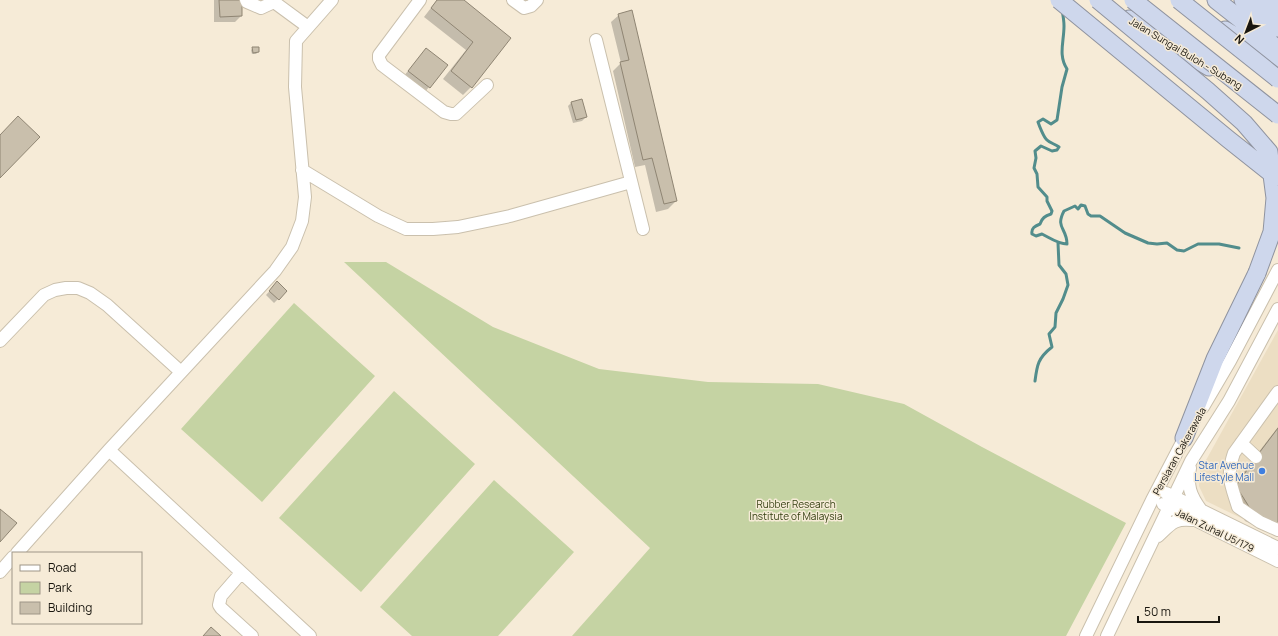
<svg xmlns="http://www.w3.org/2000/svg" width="1278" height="636" font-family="Manrope,sans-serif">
<rect width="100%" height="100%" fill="#f6ebd7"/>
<path fill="#ecdec3" d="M1278,330V536L1206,501L1199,486L1200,471Z"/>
<path fill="#c5d3a3" d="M344,262H386L493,327L599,369L708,382L818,384L904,404L982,447L1126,523L1066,636H572L650,548Z
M294,303L375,376L262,502L181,429Z
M394,391L475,464L361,592L279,518Z
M494,480L574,552L498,636H412L380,607Z"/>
<path fill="#0003" d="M214,0H241V16L235,22H214Z
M437,0H463L510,38L471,87L463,95L443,79L466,50L424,17Z
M619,15L676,201L668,209L656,212L645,165L635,167L613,71L621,63L611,22Z
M253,48L258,52L256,54H252L251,50Z
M426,49L429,87L424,93L403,77Z
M572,102L586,117L582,121L573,123L568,106Z
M277,283L286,291L274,303L266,295Z
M1278,427V537L1245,521L1229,495L1248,466Z"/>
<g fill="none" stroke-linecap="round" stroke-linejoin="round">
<path stroke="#528d8c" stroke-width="3" d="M1062,10C1063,15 1064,21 1064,26C1064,42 1058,55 1067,69L1062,87L1057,120L1051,124L1043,119L1038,122C1039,125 1044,138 1047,140C1050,143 1055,144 1059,147L1057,150L1052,151L1041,146L1035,151L1036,158L1034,168L1037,174L1038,187L1047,197V201L1052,211L1051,214C1045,216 1042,218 1040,224C1035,226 1031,228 1032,234L1036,236L1042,234C1050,238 1058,244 1067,244C1067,228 1055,228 1064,211L1075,206L1078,209L1081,205L1085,206L1088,214L1091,216H1100L1125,233L1148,243L1157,244L1167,243L1177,250L1184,251L1198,244H1219L1239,248
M1035,381C1037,365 1038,358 1052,347L1049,334L1055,327L1056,313L1063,299L1068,285L1066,274L1059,265L1058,243"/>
</g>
<path fill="#c9bfac" stroke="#8f8573" d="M219,0H242V16L220,17Z
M437,0H464L511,38L472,88L451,71L473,42L431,8Z
M632,10L677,201L664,204L652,158L643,160L620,62L629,60L618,14Z
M252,47H259V52L253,53Z
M426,48L448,65L430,88L408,71Z
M582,99L587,117L576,120L571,102Z
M18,116L40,137L0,178V135Z
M277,281L287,291L279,300L269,291Z
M1278,428V526L1253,513L1236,486L1256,457Z
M0,509L17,523L0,542Z
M211,627L221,636H203Z"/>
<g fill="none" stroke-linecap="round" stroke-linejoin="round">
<defs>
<path id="minor" d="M246,0L247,2L261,8L274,2
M420,0L379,55V59L382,65L444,112L451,114H456L487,85
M513,0L524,8L531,6L537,0
M274,2L308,27
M596,40L643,229
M302,170L378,216L406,229H433L458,227L510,216L631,182
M0,341L44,295L55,290L66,288H78L90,293L107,305L181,372
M1278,392L1234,453C1232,458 1229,472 1230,478C1231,487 1235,497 1238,507L1260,522L1278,530
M1203,407L1230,361L1278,270
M1241,443L1256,457
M109,450L310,636
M1190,468C1187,486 1190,495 1201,510
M1166,493L1278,548
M1163,504L1278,561
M1158,536C1171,524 1174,518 1192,520
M17,553L109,450L275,271L292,247L302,221L305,197L295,87L296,41L332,0
M0,572L13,557
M241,573L221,596L219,605L221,608L252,636
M1086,636L1152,500L1188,431
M1107,636L1191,461L1229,401L1278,309"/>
<path id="highway" d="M1216,0L1278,49
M1243,0L1278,28
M1265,0L1278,10
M1129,19L1209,67
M1225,30L1278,62
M1184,438L1215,359L1257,273"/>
</defs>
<use href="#minor" stroke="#cac0ad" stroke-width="14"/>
<use href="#highway" stroke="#8f939f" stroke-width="19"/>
<use href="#minor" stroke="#fff" stroke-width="12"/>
<use href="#highway" stroke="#ced7ec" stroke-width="17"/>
<defs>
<path id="highway-bridge" d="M1059,0L1228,139L1276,177
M1098,0L1208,91L1244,123L1269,152L1275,198L1272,232L1257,273
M1133,0L1278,115
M1179,0L1278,79"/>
</defs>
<use href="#highway-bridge" stroke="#8f939f" stroke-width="19" stroke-linecap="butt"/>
<use href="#highway-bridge" stroke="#ced7ec" stroke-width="17"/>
</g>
<circle fill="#3f7fe0" stroke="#f6ebd7" stroke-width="1.5" cx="1262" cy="471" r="4"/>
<g text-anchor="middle" stroke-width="3" stroke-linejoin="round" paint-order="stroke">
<g font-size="10" fill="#19160f" stroke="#f6ebd7">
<text transform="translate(1186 53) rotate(31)" y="4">Jalan Sungai Buloh - Subang</text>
<text transform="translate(1179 451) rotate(-61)" y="4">Persiaran Cakerawala</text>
<text transform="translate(1215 530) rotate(26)" y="4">Jalan Zuhal U5/179</text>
</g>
<g font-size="10" fill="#366cbe" stroke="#f6ebd7" text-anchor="end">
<text x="1254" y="469">Star Avenue<tspan x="1254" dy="12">Lifestyle Mall</tspan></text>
</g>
<g font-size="10" fill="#354012" stroke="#f6ebd7">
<text x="796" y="508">Rubber Research<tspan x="796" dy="12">Institute of Malaysia</tspan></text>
</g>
</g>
<rect x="12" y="552" width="130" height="72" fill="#f6ebd7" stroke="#9e9687"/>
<rect x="20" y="565" width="20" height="6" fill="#ffffff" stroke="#9e9687"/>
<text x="48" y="572" font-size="12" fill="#19160f">Road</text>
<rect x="20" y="582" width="20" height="12" fill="#c5d3a3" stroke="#9e9687"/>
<text x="48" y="592" font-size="12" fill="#19160f">Park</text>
<rect x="20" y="602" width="20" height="12" fill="#c9bfac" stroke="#9e9687"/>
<text x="48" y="612" font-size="12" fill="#19160f">Building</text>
<g transform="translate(1246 32) rotate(222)" stroke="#f6ebd7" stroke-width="3" paint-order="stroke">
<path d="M0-3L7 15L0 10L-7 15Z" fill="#19160f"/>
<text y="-6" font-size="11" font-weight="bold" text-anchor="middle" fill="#19160f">N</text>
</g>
<path d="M1138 616v6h81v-6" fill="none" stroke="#19160f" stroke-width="2"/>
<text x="1144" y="616" font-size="12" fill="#19160f" stroke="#f6ebd7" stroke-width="3" paint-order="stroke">50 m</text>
</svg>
